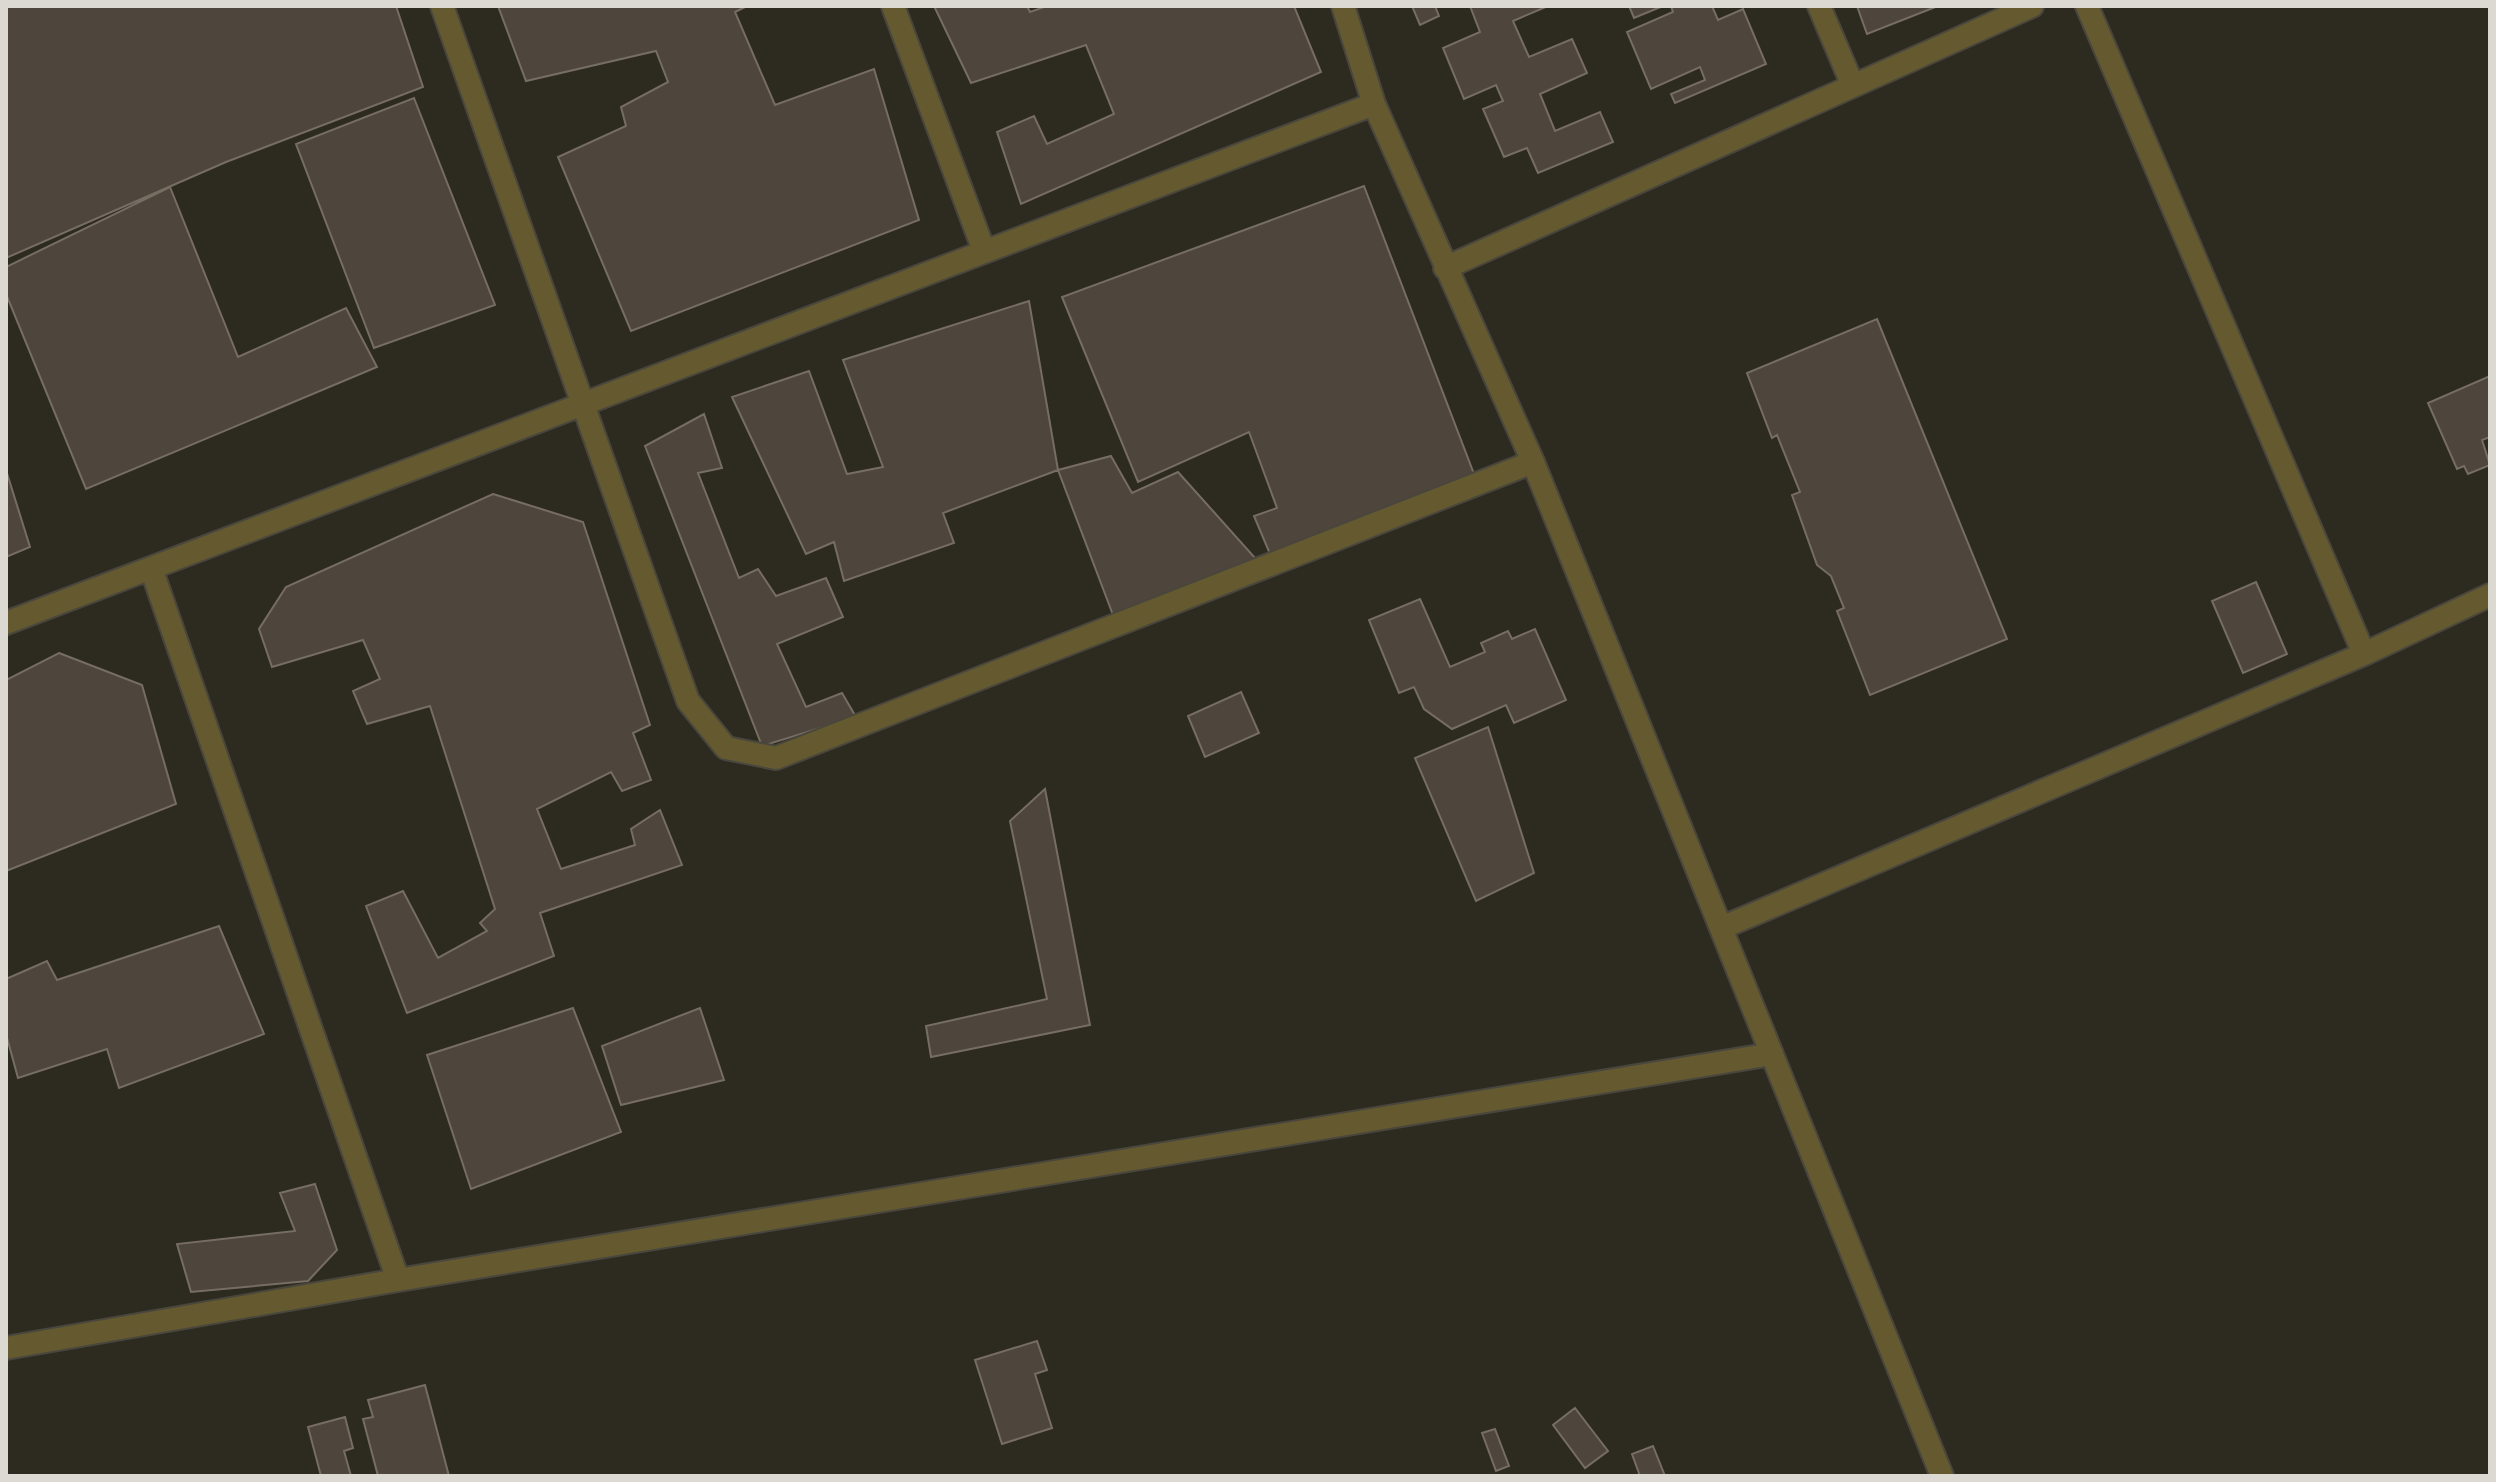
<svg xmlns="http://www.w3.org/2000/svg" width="2496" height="1482" font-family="'Varela Round',sans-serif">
<rect width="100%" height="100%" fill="#2d2a20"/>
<path fill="#4e453c" stroke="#766d63" stroke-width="2" d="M6,6H396L423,87L226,162L6,258Z
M498,6H747L735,12L775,105L874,69L919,220L631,331L558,157L626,126L621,107L668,82L656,51L526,81Z
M934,6H1027L1030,12L1047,6H1294L1321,72L1021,204L997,132L1034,116L1047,144L1114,114L1086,45L971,83Z
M1412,6H1435L1439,16L1420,25Z
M1470,6H1548L1513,21L1529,57L1572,39L1587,73L1540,94L1555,131L1600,112L1613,142L1538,173L1527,148L1504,157L1483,109L1503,101L1496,85L1464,99L1443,48L1480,32Z
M1629,6H1663L1634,18Z
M1671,6H1712L1718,20L1743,9L1766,64L1675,103L1671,94L1705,80L1700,67L1651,89L1627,32L1673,12Z
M1857,6H1938L1867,34Z
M414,98L495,305L374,348L296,144Z
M1364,186L1474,474L1270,554L1254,516L1277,508L1249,432L1138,482L1062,297Z
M170,187L238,357L346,308L377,367L86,489L6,294V267Z
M1029,301L1058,470L943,513L954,543L844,581L834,542L806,554L732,397L809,371L847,474L883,467L843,360Z
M1877,319L2007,639L1870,695L1837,611L1844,608L1831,576L1817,565L1792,495L1800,492L1777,435L1772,438L1747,373Z
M2490,376V437L2482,440L2490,465L2468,474L2464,466L2457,469L2428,403Z
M704,414L722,468L698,473L739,578L758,569L776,596L826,578L843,617L777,644L806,707L842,693L856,717L762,746L645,446Z
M1111,456L1132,493L1178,472L1256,559L1113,615L1058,470Z
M6,470L30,547L6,557Z
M493,494L583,522L650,725L633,733L651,780L622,791L611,772L537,809L561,869L635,845L631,829L660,810L682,865L540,913L554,956L407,1013L366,906L403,891L438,958L487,931L480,923L495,909L430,706L367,724L353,691L380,679L363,640L272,667L259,629L286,587Z
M2256,582L2287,654L2243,673L2212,601Z
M1420,599L1450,667L1485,652L1481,643L1508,631L1512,639L1535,629L1566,700L1514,723L1506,705L1452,729L1424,709L1414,687L1399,693L1369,620Z
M59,653L142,685L176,804L6,871V680Z
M1241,692L1259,733L1205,757L1188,716Z
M1488,727L1534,873L1476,901L1415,758Z
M1045,789L1090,1025L931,1057L926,1026L1047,999L1010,821Z
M219,926L264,1034L119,1088L107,1049L18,1078L6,1034V979L47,961L57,980Z
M573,1008L621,1132L471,1189L427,1055Z
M700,1008L724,1080L621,1105L602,1046Z
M315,1184L337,1250L308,1281L191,1292L177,1244L295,1231L280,1193Z
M1037,1341L1047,1370L1035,1374L1052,1428L1002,1444L975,1360Z
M425,1385L449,1476H378L363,1419L373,1417L368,1400Z
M1575,1408L1608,1451L1585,1468L1553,1425Z
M345,1417L353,1448L344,1451L351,1476H321L308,1427Z
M1495,1429L1509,1466L1496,1471L1482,1433Z
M1653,1446L1665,1476H1640L1632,1454Z"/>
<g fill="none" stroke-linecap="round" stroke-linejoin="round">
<defs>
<path id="minor" d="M442,6L688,701L726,748L776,758L1533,462
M893,6L984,251
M1343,6L1374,104L1533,462L1942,1476
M1819,6L1853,86
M2087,6L2364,654
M1445,268L2032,6
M151,568L398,1280
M6,623L1374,104
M1721,928L2364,654L2490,595
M6,1348L398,1280L1772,1054"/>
</defs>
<use href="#minor" stroke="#49463d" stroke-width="26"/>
<use href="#minor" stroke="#655a2f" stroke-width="22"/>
</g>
<rect width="2496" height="1482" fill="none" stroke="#dcd9d3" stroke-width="16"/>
</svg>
